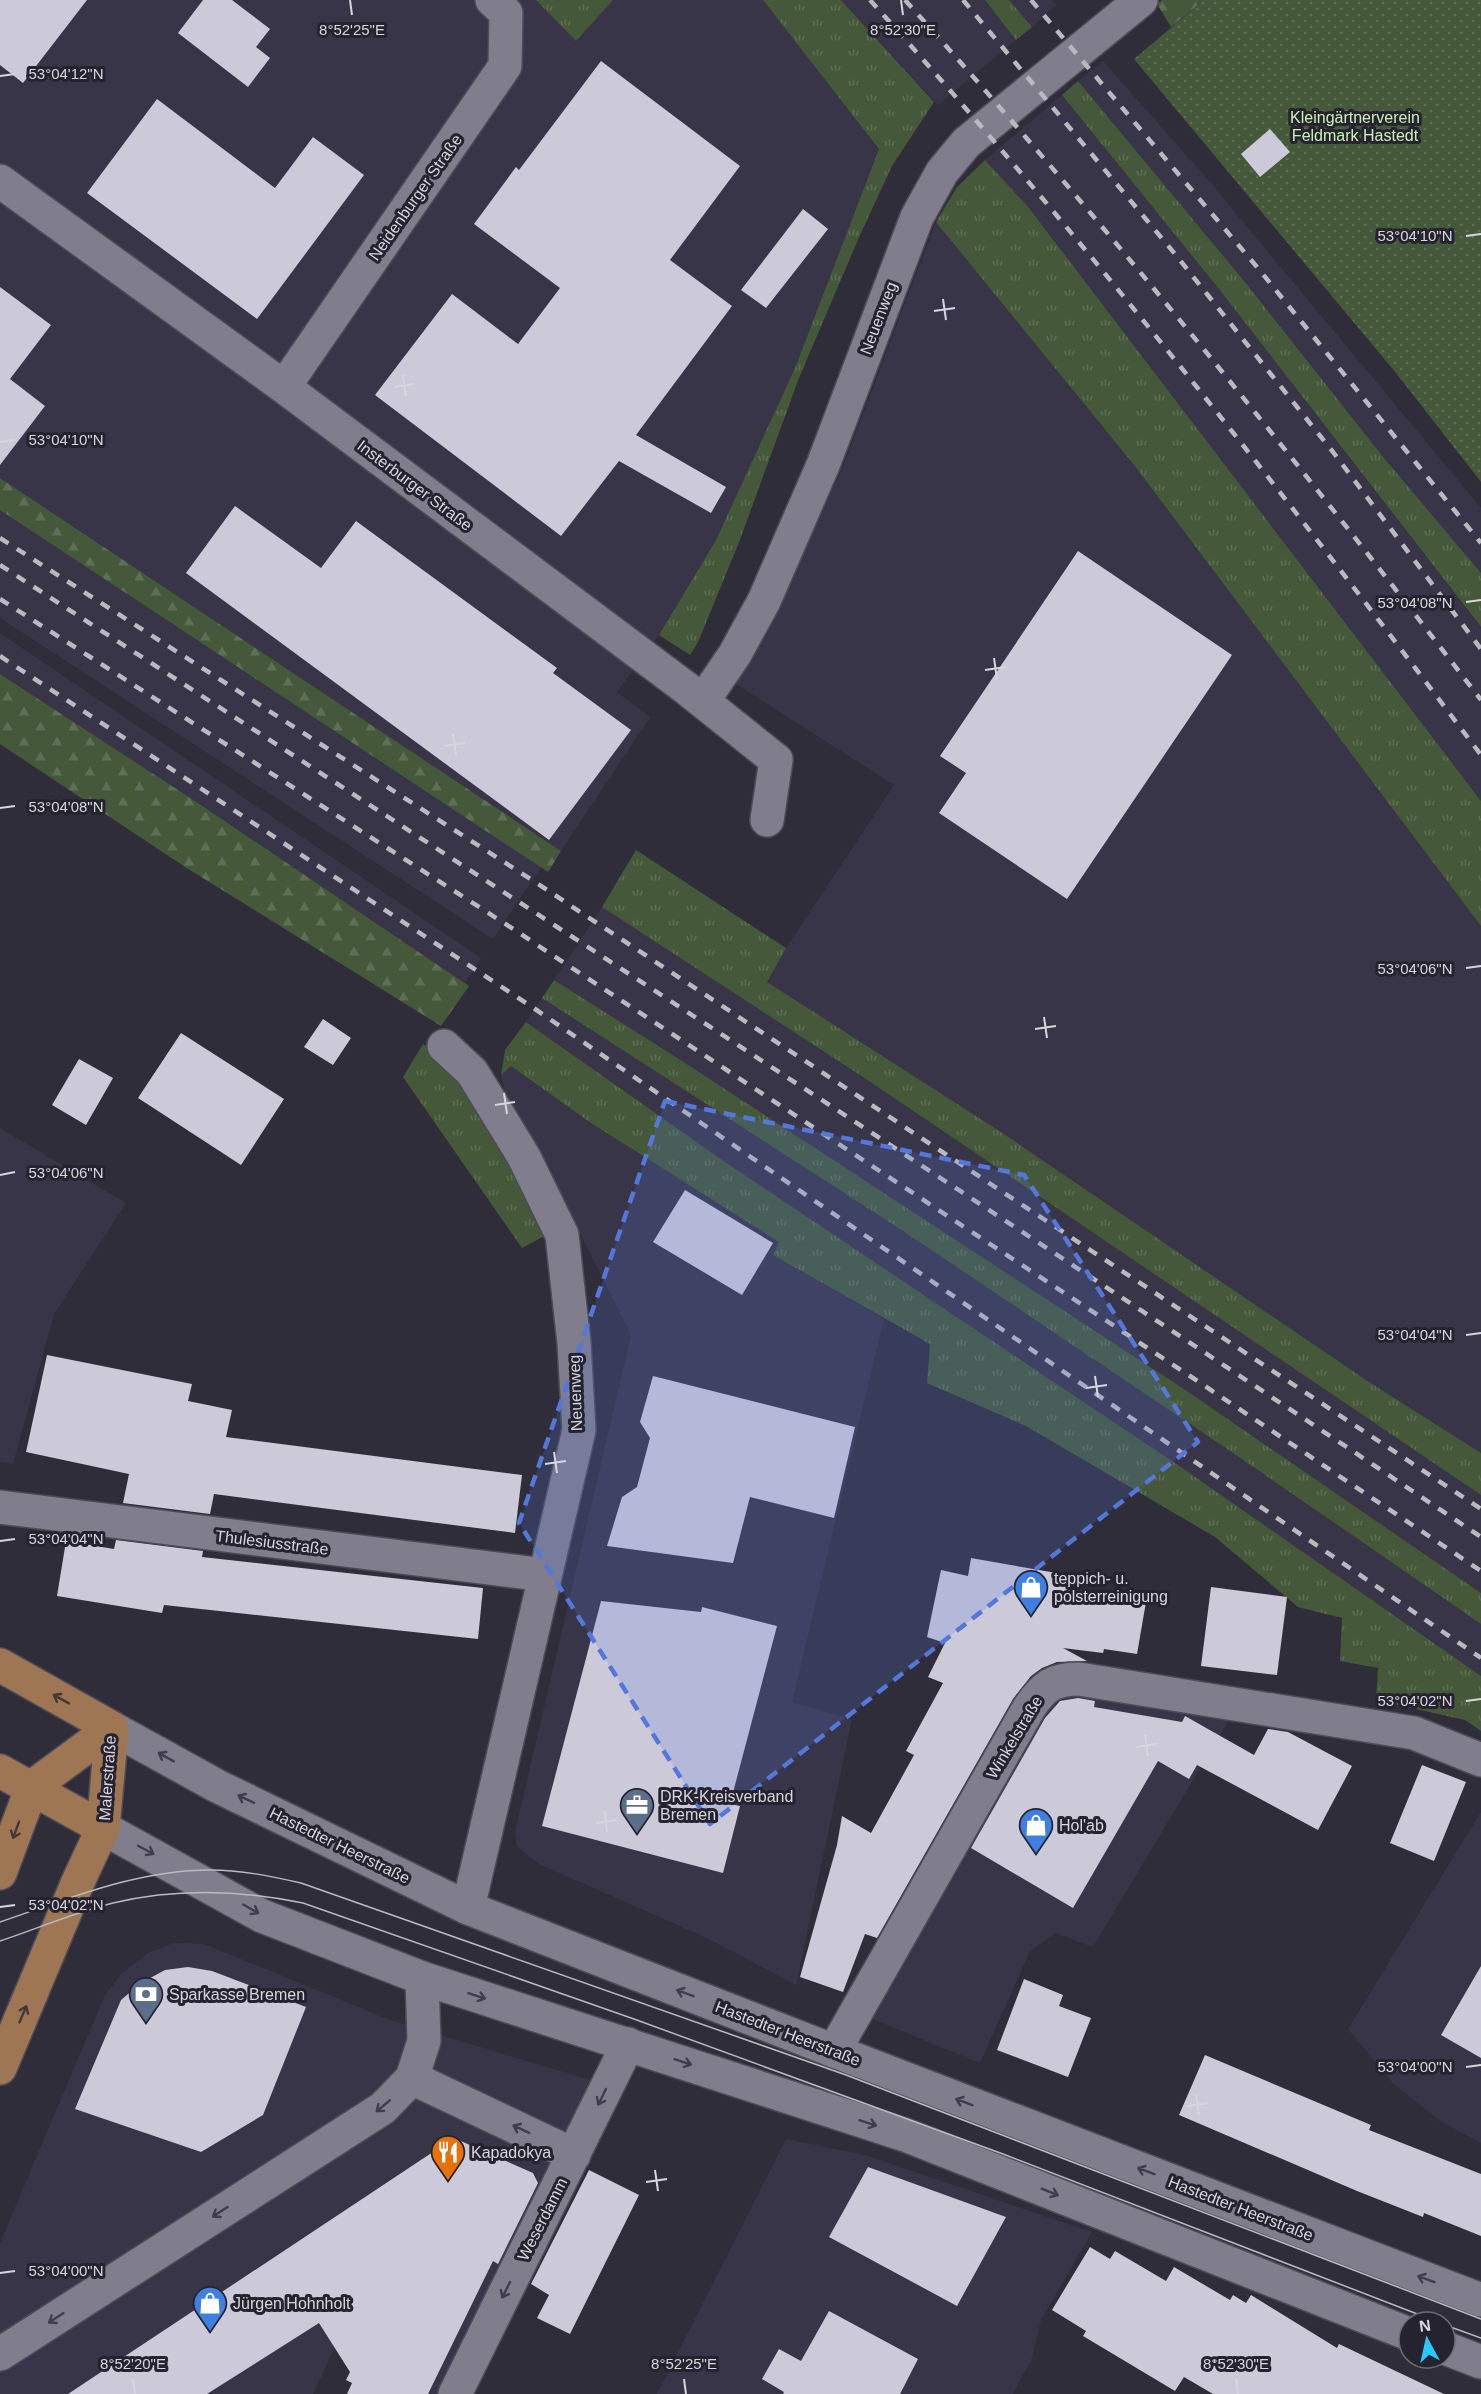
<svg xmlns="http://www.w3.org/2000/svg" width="1481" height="2394" font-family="Helvetica,sans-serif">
<defs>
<pattern id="grass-tufts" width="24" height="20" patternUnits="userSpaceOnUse" patternTransform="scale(1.5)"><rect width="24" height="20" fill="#455839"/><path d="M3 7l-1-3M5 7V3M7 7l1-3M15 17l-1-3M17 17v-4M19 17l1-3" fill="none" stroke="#5f6f55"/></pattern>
<pattern id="forest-firs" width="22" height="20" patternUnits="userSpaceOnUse" patternTransform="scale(1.5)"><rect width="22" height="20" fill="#455839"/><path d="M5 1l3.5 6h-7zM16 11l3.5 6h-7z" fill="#5f6f55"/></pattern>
<pattern id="garden-dots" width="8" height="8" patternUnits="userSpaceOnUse" patternTransform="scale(1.5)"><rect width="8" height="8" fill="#455839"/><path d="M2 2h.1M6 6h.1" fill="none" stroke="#5f6f55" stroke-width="1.8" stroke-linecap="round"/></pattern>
</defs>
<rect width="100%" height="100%" fill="#2f2d3a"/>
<path fill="#393548" d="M0,0H536L576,40L613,0H763L879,149L795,368L716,540L659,635L617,692L650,717L561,851L0,478Z
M841,0H985L1016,40L938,105Z
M1009,0H1051L1056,5L1032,27Z
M1103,61L1211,183L1481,508V573L1384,458L1245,282L1078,81Z
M1062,95L1219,289L1481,628V801L1029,208L985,160Z
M936,222L1134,465L1481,926V1453L1366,1380L1001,1132L766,982L786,948L894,785L736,684L841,472Z
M0,510L541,867L493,939L0,618Z
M0,633L481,958L465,983L198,803L0,674Z
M602,907L866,1079L1481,1495V1593L1184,1389L679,1059L554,980Z
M542,998L900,1229L1236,1455L1481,1624V1676L1178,1465L725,1162L526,1022Z
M510,1065L591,1123L780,1242L774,1255L884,1319L792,1702L852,1719L796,1985L709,1939L537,1863L517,1846L515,1832L631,1335L575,1223L507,1098L501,1075Z
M0,1128L126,1203L54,1314L13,1464L0,1462Z
M1062,1688L1232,1715L1093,1947L1056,1933L1030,1951L980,2063L868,2017L1046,1697Z
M1481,1812V2143L1440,2121L1393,2083L1348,2029Z
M173,1943L204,1944L393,2021L607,2085L451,2394H423L334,2349L313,2394H0V2243L105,1995L122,1973L148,1953Z
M786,2139L865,2155L1092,2232L1041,2320L1032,2358L1013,2394H657Z"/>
<path fill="url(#grass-tufts)" d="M536,0H613L576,41Z
M763,0H841L934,102L892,166L860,235L799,378L738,545L698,642L690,655L659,635L716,540L795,368L879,149Z
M985,0H1009L1032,27L1016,40Z
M1078,81L1245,282L1384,458L1481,573V627L1219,289L1062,95Z
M985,160L1029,208L1481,801V926L1134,465L936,222L957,187Z
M636,850L786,948L767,982L1001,1132L1366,1380L1481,1453V1495L866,1079L602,907Z
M554,980L679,1059L1184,1389L1481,1593V1624L1236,1455L900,1229L542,998Z
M526,1022L725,1162L1178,1465L1481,1676V1731L1465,1720L1376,1700L1378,1668L1340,1661L1342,1618L1298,1607L1215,1537L1026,1426L927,1383L930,1344L773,1255L779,1242L591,1123L511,1066L501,1075L505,1050Z
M423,1044L446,1063L481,1102L550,1233L522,1248L403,1077Z"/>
<path fill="url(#forest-firs)" d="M1162,0H1204L1171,27L1157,4Z
M0,478L561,851L548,872L0,510Z
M0,674L198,803L469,986L441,1026L185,867L0,744Z"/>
<path fill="url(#garden-dots)" d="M1204,0H1481V482L1396,373L1134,59Z"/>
<path fill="#ccc9d9" d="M0,0H87L23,83L0,65Z
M203,0H232L270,29L256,47L270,58L248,87L178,33Z
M601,61L740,166L670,260L732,306L636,435L726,487L711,513L619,461L561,536L375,395L452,294L518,344L560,288L474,224L516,167L519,170Z
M157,99L275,188L313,137L364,175L257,319L87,193Z
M1270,129L1290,152L1260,177L1241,154Z
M803,209L828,229L766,308L741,290Z
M0,287L51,325L10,379L45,406L0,465Z
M235,506L321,568L356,521L557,668L553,673L631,730L549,840L186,573Z
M1078,551L1232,655L1067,899L939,813L966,773L940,756Z
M323,1019L351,1038L333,1065L304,1047Z
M181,1033L284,1099L241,1165L138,1098Z
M79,1059L113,1078L86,1125L52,1105Z
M685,1190L773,1243L742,1295L653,1242Z
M47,1355L192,1384L188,1401L232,1410L226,1437L522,1475L515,1533L214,1494L210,1514L123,1503L129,1474L26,1452Z
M653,1376L855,1427L834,1518L750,1497L733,1563L607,1546L622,1497L637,1487L650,1438L640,1422Z
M116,1540L203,1551L202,1557L483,1588L478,1639L164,1605L162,1613L57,1596L66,1541L114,1549Z
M971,1558L1068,1575L1066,1588L1146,1602L1137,1654L1104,1649L1103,1653L1063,1648L1087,1661L1057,1662L1042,1668L1031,1676L1013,1699L877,1938L865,1934L843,1992L800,1977L837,1845L842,1816L871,1833L914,1755L906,1751L943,1683L928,1677L945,1643L927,1637L941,1570L968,1576Z
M1211,1587L1287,1597L1277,1675L1201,1666Z
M601,1601L701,1612L702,1607L777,1626L730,1804L740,1806L723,1873L542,1826Z
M1078,1698L1095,1701L1094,1707L1182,1722L1185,1716L1254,1755L1268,1729L1288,1732L1352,1766L1318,1830L1197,1765L1189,1779L1158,1761L1073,1908L971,1848L1045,1718L1060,1701Z
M1422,1765L1466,1782L1434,1861L1390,1843Z
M1481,1966V2058L1441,2035Z
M188,1967L212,1971L306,2007L263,2115L201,2152L75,2109L121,2000L141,1983L165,1970Z
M1024,1979L1063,1995L1059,2006L1091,2018L1068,2077L997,2050Z
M1205,2055L1371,2125L1369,2130L1481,2174V2236L1424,2213L1423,2217L1357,2191L1179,2115Z
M454,2138L533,2173L538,2183L498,2264L493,2261L428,2394H347L352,2383L346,2380L350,2372L319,2323L207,2394H68Z
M868,2167L1006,2217L957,2306L829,2237Z
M589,2170L639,2195L570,2334L537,2318L549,2295L531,2284Z
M1090,2247L1110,2259L1115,2251L1166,2281L1174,2267L1230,2300L1233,2295L1246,2303L1251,2295L1337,2348L1339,2344L1444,2394H1213L1184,2377L1175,2391L1083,2336L1086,2331L1052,2310Z
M829,2311L918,2359L900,2394H783L784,2392L762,2379L779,2349L801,2361Z"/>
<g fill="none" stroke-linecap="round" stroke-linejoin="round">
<defs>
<path id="minor" d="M0,181L284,387L686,688L776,760L767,820
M284,387L505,66L506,13L492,0
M703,701L735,654L764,601L823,465L917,217L942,172L966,143L1141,0
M444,1046L472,1072L524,1157L562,1235L574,1343L579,1430L468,1908
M0,1507L545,1575
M834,2051L1029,1708C1044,1686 1053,1679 1079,1679L1414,1733L1481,1760
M412,2078L574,2155
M0,2354L383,2108L412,2078L424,2041L422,1978
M455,2394L628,2044"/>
<path id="secondary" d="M112,1728L217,1786L468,1908L834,2051L1481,2300
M103,1828L262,1916L422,1978L905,2135L1409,2334
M1445,2348L1481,2362"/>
<path id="primary" d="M0,1665L112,1728
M0,1771L103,1828
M0,1873L32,1787L112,1728
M0,2068L77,1884L103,1828L112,1728"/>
</defs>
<use href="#minor" stroke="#4d4b56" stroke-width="36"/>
<use href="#secondary" stroke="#4d4b56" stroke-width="36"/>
<use href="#primary" stroke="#4d4b56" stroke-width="36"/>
<use href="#minor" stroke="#807e8d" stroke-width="33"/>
<use href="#secondary" stroke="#807e8d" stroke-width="33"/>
<use href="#primary" stroke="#9f7653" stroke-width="33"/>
<path stroke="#bab9c1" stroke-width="1.5" d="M0,1922C68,1899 137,1870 210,1870C241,1870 270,1876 301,1883L846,2075L1481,2319
M0,1941C36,1929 76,1912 113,1903C177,1888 240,1890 303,1903L634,2019L1003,2154L1438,2322
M1445,2325L1481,2338"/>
<path stroke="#bab9c1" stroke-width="4.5" stroke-dasharray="10 10" stroke-linecap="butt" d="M870,0C1087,241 1286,496 1481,755
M905,0C1107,225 1297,460 1481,700
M963,0L1175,254L1333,452L1481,649
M1031,0L1257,267L1481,543
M0,538L532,880L1481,1509
M0,565C495,886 991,1208 1481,1537
M0,599L504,923L1193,1378L1481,1571
M0,656L535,1009L1481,1658"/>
</g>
<defs><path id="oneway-shaft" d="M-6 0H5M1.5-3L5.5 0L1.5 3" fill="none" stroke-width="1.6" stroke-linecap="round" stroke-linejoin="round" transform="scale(1.5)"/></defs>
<g stroke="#443838">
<use href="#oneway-shaft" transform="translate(61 1699) rotate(-151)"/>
<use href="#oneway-shaft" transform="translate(16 1830) rotate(110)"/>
<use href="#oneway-shaft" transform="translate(23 2014) rotate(-67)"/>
</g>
<g stroke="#403e4b">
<use href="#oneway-shaft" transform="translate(166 1757) rotate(-151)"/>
<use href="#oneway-shaft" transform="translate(246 1799) rotate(-155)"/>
<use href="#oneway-shaft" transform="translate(146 1850) rotate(28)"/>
<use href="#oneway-shaft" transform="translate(251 1909) rotate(30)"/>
<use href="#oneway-shaft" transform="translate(685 1993) rotate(-159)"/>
<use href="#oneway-shaft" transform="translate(477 1996) rotate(18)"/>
<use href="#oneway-shaft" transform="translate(683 2062) rotate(18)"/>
<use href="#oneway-shaft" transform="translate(602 2097) rotate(116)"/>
<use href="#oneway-shaft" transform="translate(964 2102) rotate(-159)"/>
<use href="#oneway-shaft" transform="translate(383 2106) rotate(140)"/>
<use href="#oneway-shaft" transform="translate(868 2123) rotate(18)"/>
<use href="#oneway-shaft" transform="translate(521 2129) rotate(-155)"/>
<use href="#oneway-shaft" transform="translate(1146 2171) rotate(-159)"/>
<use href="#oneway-shaft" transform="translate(1050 2192) rotate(22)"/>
<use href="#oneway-shaft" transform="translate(220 2212) rotate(147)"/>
<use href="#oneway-shaft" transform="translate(1426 2279) rotate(-159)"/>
<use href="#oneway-shaft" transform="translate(506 2290) rotate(117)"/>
<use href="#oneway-shaft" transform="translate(56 2318) rotate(147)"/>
</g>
<path fill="#5577da" fill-opacity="0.2" stroke="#5577da" stroke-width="4.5" stroke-dasharray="12 8" stroke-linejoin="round" d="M665,1101L1024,1175L1198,1442L710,1824L519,1523Z"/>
<path fill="none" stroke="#d7d6de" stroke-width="2" d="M350,0L352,15M901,0L903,15M0,76L15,74M1466,236L1481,234M943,299L946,320M934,311L955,308M403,375L406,396M394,387L414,384M0,442L15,440M1466,602L1481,600M994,658L997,679M985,670L1006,667M453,734L456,755M444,746L465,743M0,808L15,806M1466,968L1481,966M1044,1017L1047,1038M1035,1029L1056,1026M504,1093L507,1114M495,1105L515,1102M0,1175L15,1172M1466,1335L1481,1333M1095,1376L1098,1397M1086,1388L1107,1385M554,1452L557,1473M545,1464L566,1461M0,1541L15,1539M1466,1701L1481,1699M1145,1735L1148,1756M1136,1747L1157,1744M605,1811L607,1832M596,1823L616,1820M0,1907L15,1905M1466,2067L1481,2065M1196,2094L1199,2115M1187,2106L1208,2103M655,2170L658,2191M646,2182L667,2179M0,2273L15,2271M133,2379L135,2394M684,2379L686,2394M1236,2379L1238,2394"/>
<defs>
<symbol id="shop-pin" viewBox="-11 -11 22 30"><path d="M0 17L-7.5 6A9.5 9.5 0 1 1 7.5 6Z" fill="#3f7fe0" stroke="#25232f"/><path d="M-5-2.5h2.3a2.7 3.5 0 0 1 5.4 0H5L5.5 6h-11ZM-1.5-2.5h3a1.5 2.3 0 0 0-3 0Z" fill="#fff"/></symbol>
<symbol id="office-pin" viewBox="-11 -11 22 30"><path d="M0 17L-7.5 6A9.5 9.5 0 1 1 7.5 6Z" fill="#5c6f8a" stroke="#25232f"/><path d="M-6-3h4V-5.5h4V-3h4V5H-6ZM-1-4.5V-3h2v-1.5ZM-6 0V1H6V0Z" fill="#fff"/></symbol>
<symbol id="bank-pin" viewBox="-11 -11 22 30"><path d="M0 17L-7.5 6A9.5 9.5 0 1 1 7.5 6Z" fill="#5c6f8a" stroke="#25232f"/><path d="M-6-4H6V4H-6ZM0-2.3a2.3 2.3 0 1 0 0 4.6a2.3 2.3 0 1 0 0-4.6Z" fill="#fff"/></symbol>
<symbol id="restaurant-pin" viewBox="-11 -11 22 30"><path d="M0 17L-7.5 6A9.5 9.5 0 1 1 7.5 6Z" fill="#e8710a" stroke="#25232f"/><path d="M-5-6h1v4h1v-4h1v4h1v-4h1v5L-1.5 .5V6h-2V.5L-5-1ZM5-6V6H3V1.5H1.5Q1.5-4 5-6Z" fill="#fff"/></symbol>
</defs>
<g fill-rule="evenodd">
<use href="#shop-pin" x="1012" y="1568" width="38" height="52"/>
<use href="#office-pin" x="618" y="1786" width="38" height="52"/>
<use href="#shop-pin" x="1017" y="1806" width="38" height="52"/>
<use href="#bank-pin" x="127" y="1975" width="38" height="52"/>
<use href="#restaurant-pin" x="429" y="2133" width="38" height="52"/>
<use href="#shop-pin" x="191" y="2284" width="38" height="52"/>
</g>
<g text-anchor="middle" stroke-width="6" stroke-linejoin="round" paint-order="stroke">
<g font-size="16" fill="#cbf0b3" stroke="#25232f">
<text x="1355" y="123">Kleingärtnerverein<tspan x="1355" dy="18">Feldmark Hastedt</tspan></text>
</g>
<g font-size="16" fill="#d7d6de" stroke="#25232f">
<text transform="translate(415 197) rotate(-55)" y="6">Neidenburger Straße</text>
<text transform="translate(878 318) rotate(-69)" y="6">Neuenweg</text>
<text transform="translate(415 485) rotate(37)" y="6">Insterburger Straße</text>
<text transform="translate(575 1393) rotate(-92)" y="6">Neuenweg</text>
<text transform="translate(272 1542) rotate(7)" y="6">Thulesiusstraße</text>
<text transform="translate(1014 1737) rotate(-59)" y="6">Winkelstraße</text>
<text transform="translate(107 1778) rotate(-86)" y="6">Malerstraße</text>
<text transform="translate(340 1845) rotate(26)" y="6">Hastedter Heerstraße</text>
<text transform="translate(788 2033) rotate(21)" y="6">Hastedter Heerstraße</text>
<text transform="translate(1241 2208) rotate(21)" y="6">Hastedter Heerstraße</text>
<text transform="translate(542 2219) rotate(-63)" y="6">Weserdamm</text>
</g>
<g font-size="16" fill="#d7d6de" stroke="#25232f" text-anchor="start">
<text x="1054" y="1584">teppich- u.<tspan x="1054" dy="18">polsterreinigung</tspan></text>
<text x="660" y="1802">DRK-Kreisverband<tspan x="660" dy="18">Bremen</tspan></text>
<text x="1059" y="1831">Hol'ab</text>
<text x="169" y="2000">Sparkasse Bremen</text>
<text x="471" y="2158">Kapadokya</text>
<text x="233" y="2309">Jürgen Hohnholt</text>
</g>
</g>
<g font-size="15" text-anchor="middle" fill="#d7d6de" stroke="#25232f" stroke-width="6" stroke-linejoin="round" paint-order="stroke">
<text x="352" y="35">8°52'25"E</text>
<text x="903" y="35">8°52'30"E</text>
<text x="66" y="79">53°04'12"N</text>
<text x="1415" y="241">53°04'10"N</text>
<text x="66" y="445">53°04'10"N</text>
<text x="1415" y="608">53°04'08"N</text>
<text x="66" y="812">53°04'08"N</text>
<text x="1415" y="974">53°04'06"N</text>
<text x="66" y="1178">53°04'06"N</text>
<text x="1415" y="1340">53°04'04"N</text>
<text x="66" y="1544">53°04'04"N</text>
<text x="1415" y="1706">53°04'02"N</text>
<text x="66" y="1910">53°04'02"N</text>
<text x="1415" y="2072">53°04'00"N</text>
<text x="66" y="2276">53°04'00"N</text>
<text x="133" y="2369">8°52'20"E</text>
<text x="684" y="2369">8°52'25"E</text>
<text x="1236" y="2369">8°52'30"E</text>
</g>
<g transform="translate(1427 2340) rotate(352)"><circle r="28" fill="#25232f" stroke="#6c6b75" stroke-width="1.5"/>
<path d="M0-4.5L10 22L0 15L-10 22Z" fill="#28c8ff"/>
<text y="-9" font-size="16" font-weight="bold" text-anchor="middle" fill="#d7d6de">N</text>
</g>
</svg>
